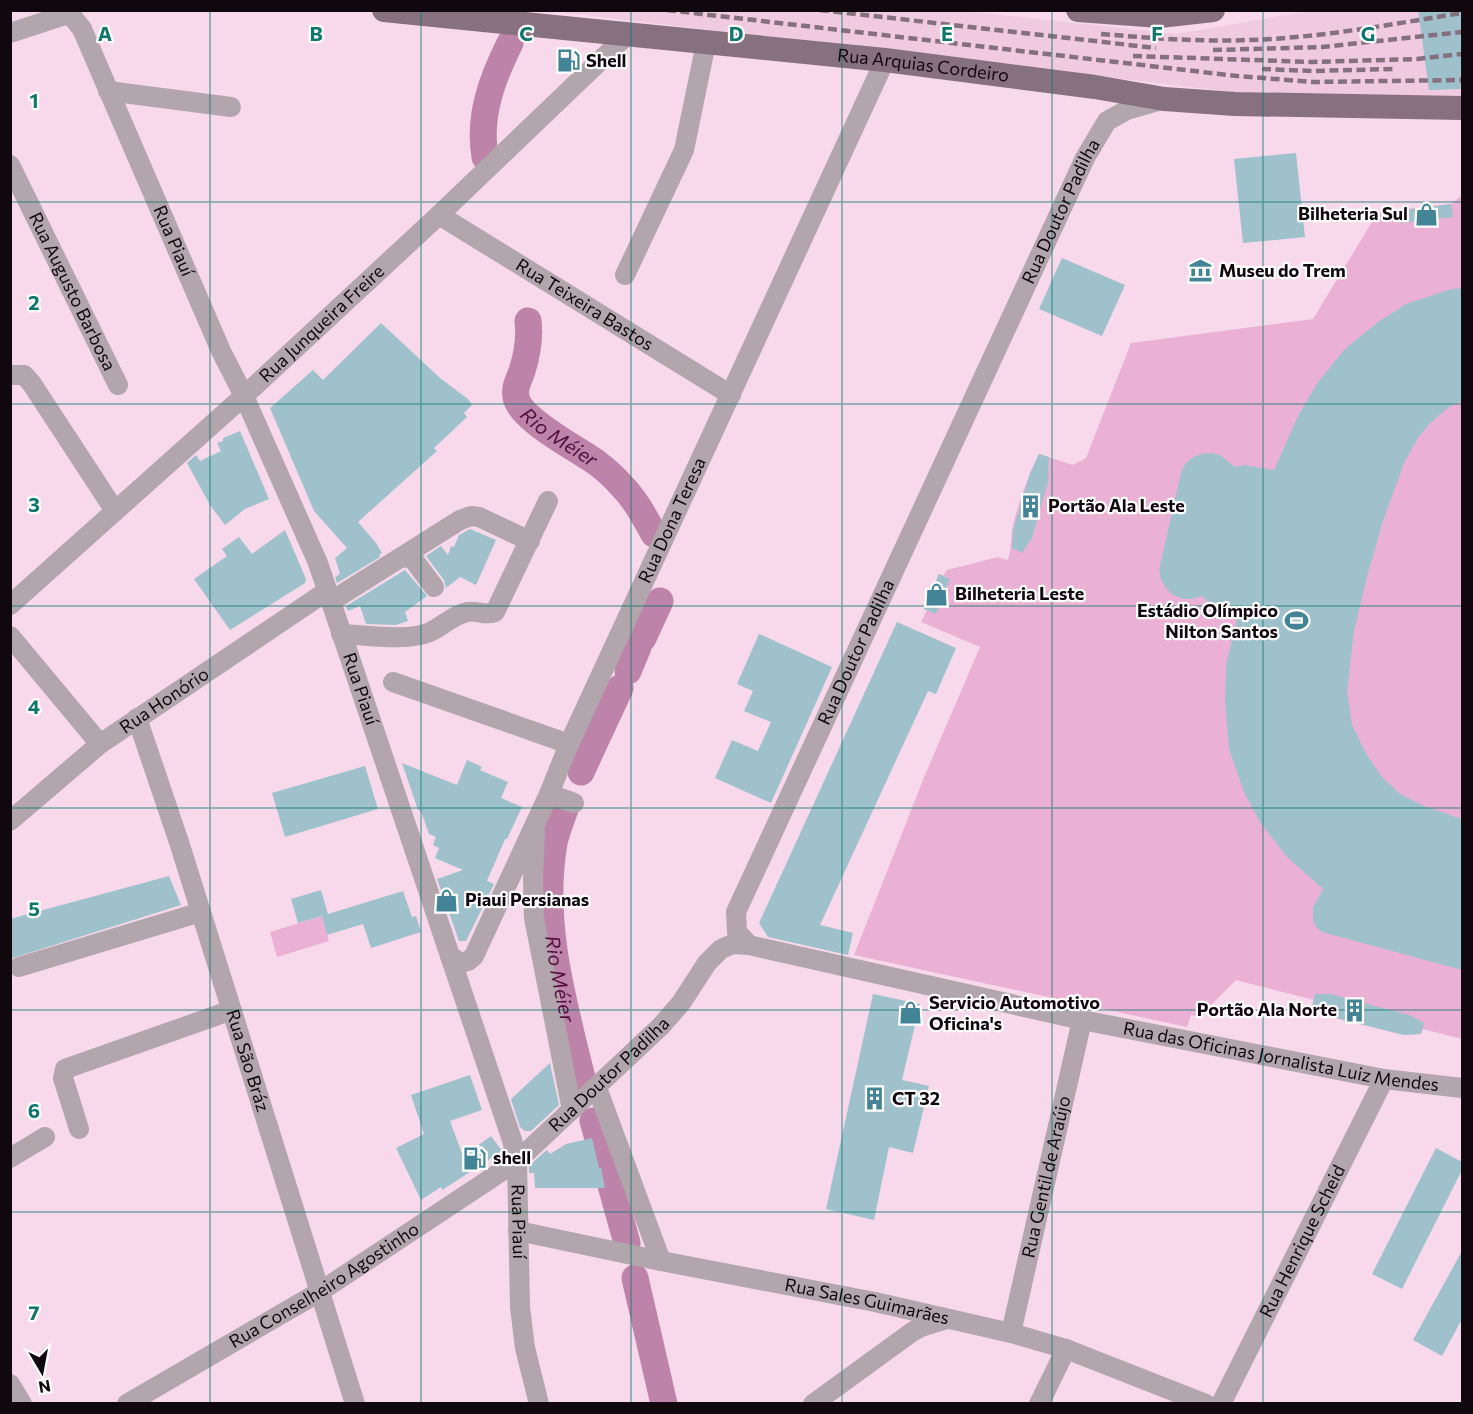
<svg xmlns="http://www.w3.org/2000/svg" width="1473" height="1414" font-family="Commissioner,sans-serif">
<rect width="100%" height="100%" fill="#f7d9eb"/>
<path fill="#efcae0" d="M955,10L1176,34L1310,11H1462V100L1250,94L551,11Z"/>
<path fill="#eab1d4" d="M1462,195V1039L1423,1029L1421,1034L1404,1035L1324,1015L1312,1006L1314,1000L1236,980L1199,1017L1191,1015L1187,1027L854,955L925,775L980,647L921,622L927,610L924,609L939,574L943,576L947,570L998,557L1008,560C1011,550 1011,541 1012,531C1016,508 1029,475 1039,454L1073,465L1086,458L1131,343L1313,319L1378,212L1451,204Z
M322,916L329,941L277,957L270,932Z"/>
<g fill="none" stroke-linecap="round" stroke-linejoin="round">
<g stroke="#bd83a8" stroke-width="27">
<path d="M485,157C478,116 492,79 510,43"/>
<path id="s1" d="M528,321C530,337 527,355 522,371C519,380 514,387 516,397C520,420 578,449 597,463C605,469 614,477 621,485C635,499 644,516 654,534"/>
<path d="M643,638L660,601"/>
<path d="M628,671L638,647"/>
<path d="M581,772L620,688"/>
<path id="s2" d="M567,804C562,817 557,830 554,843C540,924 564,1004 583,1082"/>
<path d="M593,1121L627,1243"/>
<path d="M635,1278L664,1404"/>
</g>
</g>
<path fill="#9ec1cc" d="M1418,10H1461L1462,89L1429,90Z
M1296,153L1305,237L1243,243L1234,159Z
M1451,204L1453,217L1401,223L1399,211Z
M1062,258L1125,285L1102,336L1039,309Z
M1462,288V401L1449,407L1430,423L1418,438L1404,463L1382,524L1367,577L1354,631L1347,692L1352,724L1365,752L1382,777L1400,794L1424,806L1462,819V970L1322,932L1317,928L1313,921V907L1323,889L1287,857L1260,822L1244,792L1229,749L1225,701L1226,665L1239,611L1207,601L1202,596L1193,599H1183L1173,595L1166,588L1161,580L1159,570L1181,473L1185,464L1192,458L1201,454L1211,453L1220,455L1235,467L1245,465L1274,470L1298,416L1318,382L1345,349L1378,322L1406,304L1448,290Z
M381,323L440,378L468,399L472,405L464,413L467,417L434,448L437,451L358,522L376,543L382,553L379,555L380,557L337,583L335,577L340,574L335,558L347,548L314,511L270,408L313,370L323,380Z
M240,431L269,499L245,509L225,525L210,505L187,463L196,455L200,461L221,451L217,443L223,441V438Z
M1039,454L1049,457L1048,481L1032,538L1022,553L1012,548L1013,530L1030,473Z
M470,529L496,540L476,585L460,577L446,588L444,580L426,556L441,546L448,555L451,546L454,547L459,535Z
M285,530L306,579L305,583L230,630L194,579L227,556L222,549L239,537L252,554Z
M405,570L427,596L405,612L408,621L396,625L366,624L360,606L348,611L346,606Z
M939,574L950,579L936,614L924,609Z
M897,622L956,648L936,694L928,691L820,925L853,933L848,955L768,937L759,923Z
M759,634L832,667L771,803L715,778L732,740L758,751L771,722L744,711L753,691L737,684Z
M467,760L482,767L480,770L508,782L501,798L522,807L507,839H505L487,881L494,884L466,941H459L437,879L463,870L435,858L439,848L433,845L436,837L429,834L421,811L418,810L402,763L457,785Z
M365,766L378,809L285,837L272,793Z
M169,876L181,905L10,959V919Z
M321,890L328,914L403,891L412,917L416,916L421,932L371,948L363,924L327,935L322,916L298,923L291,899Z
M873,994L920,1004L902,1080L929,1086L913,1153L889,1147L874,1220L826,1209Z
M1315,994H1330L1409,1015L1424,1023L1421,1034L1404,1035L1324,1015L1312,1006Z
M550,1063L559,1105L531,1131H525L520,1127L511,1099Z
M470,1075L482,1110L450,1121L463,1156L491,1136L502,1151L450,1185L442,1190L441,1187L421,1200L396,1148L424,1134L411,1095Z
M592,1138L599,1168H601L605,1188H535L534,1173H529V1166L541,1155L547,1150L550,1154L566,1144Z
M1436,1148L1462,1162V1170L1402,1289L1372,1274Z
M1462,1251V1319L1442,1356L1413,1340Z"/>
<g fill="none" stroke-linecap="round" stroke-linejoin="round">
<g stroke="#b2a5ac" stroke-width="20">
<path id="s3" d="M67,10L82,29L221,351L244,396L318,563L512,1140L517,1161L520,1307L525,1348L539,1404"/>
<path d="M10,33L68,14"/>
<path d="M108,91L231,107"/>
<path id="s4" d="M10,165L118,385"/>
<path id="s5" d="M439,215L731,395"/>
<path d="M625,275L684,150L706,43"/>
<path d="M10,375H24L32,384L115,511"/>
<path d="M402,557L413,559L434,587"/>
<path d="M330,602L460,520L471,516L479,517L530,541"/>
<path id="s6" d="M10,605L244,396L439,215L627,35"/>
<path d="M341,634C365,635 408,642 430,632C443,626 453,615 467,612C477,610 486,616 495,612L548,501"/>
<path d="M10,636L100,744"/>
<path d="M393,682L569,744"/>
<path id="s7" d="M137,718L179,842L355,1404"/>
<path d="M549,794L574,803"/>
<path id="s8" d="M10,821L100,744L327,591"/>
<path d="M535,832L533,879L534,918L572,1110"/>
<path id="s9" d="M749,945L737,932L736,912L1085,158L1107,121L1127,110L1162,100"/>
<path id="s10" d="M450,956L461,963L468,961L474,956L549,794L569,744L885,60"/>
<path d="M19,967L201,912"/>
<path d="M597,1088L661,1261"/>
<path d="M79,1129L63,1078L65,1069L232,1010"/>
<path d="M10,1158L45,1137"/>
<path id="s11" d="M518,1231L661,1261L875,1302L1011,1333L1066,1349L1206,1404"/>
<path id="s12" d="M1011,1333L1082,1020"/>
<path d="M10,1384L22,1404"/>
<path id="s13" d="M127,1404L321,1291L517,1161L661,1026L681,1003L707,963L721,949L733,944L749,945L1082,1020L1384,1079L1462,1088"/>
<path d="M813,1404L912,1332L921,1327L947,1319"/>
<path d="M1039,1404L1066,1349"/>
<path id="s14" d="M1221,1404L1384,1079"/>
</g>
<g stroke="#87717e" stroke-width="24">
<path id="s15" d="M384,10L885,60L1095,87L1164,99L1235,104L1462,108"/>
<path d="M1078,10L1160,16L1213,10"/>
</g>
<path stroke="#84717d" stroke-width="4.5" stroke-dasharray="9 4.5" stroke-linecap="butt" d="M667,10L1237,76L1313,82L1462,80
M820,10L1156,48
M1101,34C1150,38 1199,42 1248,40C1320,38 1392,24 1462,13
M1213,50L1322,47L1462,32
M1133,56L1312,62L1417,59L1462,54
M1262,69L1312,71L1394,69"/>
</g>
<path fill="none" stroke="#0f766e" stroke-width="1.5" stroke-opacity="0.55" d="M210,10V1404M421,10V1404M631,10V1404M842,10V1404M1052,10V1404M1263,10V1404M10,202H1462M10,404H1462M10,606H1462M10,808H1462M10,1010H1462M10,1212H1462"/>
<defs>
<symbol id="fuel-bare" viewBox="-9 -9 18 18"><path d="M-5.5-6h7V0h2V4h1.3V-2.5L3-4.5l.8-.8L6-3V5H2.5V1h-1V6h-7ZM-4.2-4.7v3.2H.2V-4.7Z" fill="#438497" stroke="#fff" stroke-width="2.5" paint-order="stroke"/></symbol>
<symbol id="shop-bare" viewBox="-9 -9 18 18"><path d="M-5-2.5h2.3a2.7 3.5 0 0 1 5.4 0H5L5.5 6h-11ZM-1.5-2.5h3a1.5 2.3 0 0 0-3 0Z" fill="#438497" stroke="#fff" stroke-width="2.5" paint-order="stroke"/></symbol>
<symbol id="museum-bare" viewBox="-9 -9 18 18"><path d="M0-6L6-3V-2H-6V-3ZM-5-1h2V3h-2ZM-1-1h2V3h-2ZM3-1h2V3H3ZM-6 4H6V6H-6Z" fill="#438497" stroke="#fff" stroke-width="2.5" paint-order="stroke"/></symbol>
<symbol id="building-bare" viewBox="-9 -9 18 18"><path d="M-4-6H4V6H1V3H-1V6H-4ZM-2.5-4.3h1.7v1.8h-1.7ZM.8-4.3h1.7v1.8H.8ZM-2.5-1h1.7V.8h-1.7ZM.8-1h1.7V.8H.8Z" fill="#438497" stroke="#fff" stroke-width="2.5" paint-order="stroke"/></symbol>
<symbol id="stadium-bare" viewBox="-9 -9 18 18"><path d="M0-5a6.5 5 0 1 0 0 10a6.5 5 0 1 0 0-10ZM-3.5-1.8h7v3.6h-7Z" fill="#438497" stroke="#fff" stroke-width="2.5" paint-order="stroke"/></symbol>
</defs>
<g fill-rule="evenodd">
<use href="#fuel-bare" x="552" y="44" width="33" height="33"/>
<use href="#shop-bare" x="1410" y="198" width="33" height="33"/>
<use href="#museum-bare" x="1184" y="254" width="33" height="33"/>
<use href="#building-bare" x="1014" y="490" width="33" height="33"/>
<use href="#shop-bare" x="920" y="578" width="33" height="33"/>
<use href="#stadium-bare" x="1280" y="604" width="33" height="33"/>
<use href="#shop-bare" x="430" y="884" width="33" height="33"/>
<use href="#building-bare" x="1338" y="994" width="33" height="33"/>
<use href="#shop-bare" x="894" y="996" width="33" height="33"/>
<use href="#building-bare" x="858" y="1082" width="33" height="33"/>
<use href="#fuel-bare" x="458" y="1142" width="33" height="33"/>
</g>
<g text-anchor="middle" stroke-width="4.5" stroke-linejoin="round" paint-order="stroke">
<g font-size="18" font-weight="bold" fill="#11080e" stroke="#fff" text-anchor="start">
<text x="586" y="67">Shell</text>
<text x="1408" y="220" text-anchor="end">Bilheteria Sul</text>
<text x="1219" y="277">Museu do Trem</text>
<text x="1048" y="512">Portão Ala Leste</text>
<text x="955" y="600">Bilheteria Leste</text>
<text x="1278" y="617" text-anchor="end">Estádio Olímpico<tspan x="1278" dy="21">Nilton Santos</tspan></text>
<text x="465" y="906">Piaui Persianas</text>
<text x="929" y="1009">Servicio Automotivo<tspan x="929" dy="21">Oficina's</tspan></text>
<text x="1337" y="1016" text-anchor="end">Portão Ala Norte</text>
<text x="892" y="1105">CT 32</text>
<text x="493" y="1164">shell</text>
</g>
<g font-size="18" fill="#11080e" stroke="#fff">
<text dy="6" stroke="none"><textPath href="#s15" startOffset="542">Rua Arquias Cordeiro</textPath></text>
<text dy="6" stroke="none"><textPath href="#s9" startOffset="810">Rua Doutor Padilha</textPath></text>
<text dy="6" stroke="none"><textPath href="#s3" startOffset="255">Rua Piauí</textPath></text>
<text dy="6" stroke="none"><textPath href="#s4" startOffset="141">Rua Augusto Barbosa</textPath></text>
<text dy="6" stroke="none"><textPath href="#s5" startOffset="171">Rua Teixeira Bastos</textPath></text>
<text dy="6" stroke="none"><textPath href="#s6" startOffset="420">Rua Junqueira Freire</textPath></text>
<text dy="6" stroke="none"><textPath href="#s10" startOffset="507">Rua Dona Teresa</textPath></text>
<text dy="6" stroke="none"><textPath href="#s9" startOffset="324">Rua Doutor Padilha</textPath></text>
<text dy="6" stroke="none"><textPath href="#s3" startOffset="741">Rua Piauí</textPath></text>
<text dy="6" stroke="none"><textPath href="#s8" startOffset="196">Rua Honório</textPath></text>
<text dy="6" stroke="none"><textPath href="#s13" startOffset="1328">Rua das Oficinas Jornalista Luiz Mendes</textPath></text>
<text dy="6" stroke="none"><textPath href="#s7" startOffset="360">Rua São Bráz</textPath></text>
<text dy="6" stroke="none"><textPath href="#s13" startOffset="586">Rua Doutor Padilha</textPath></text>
<text dy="6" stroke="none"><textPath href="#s12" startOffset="160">Rua Gentil de Araújo</textPath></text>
<text dy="6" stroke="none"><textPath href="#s3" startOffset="1299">Rua Piauí</textPath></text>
<text dy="6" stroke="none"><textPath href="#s14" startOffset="182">Rua Henrique Scheid</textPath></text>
<text dy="6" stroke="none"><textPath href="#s13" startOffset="230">Rua Conselheiro Agostinho</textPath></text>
<text dy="6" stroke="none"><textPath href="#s11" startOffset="356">Rua Sales Guimarães</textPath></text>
</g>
<g font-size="20" font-style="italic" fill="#540f41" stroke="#fff">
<text dy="7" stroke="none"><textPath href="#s1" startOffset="138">Rio Méier</textPath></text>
<text dy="7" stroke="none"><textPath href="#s2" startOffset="178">Rio Méier</textPath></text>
</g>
</g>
<g font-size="20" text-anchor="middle" font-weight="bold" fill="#0f766e" stroke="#fff" stroke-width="4.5" stroke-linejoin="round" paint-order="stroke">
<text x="105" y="41">A</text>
<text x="316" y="41">B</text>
<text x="526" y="41">C</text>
<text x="736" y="41">D</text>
<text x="947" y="41">E</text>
<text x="1157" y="41">F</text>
<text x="1368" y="41">G</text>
<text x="34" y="108">1</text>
<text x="34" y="310">2</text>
<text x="34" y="512">3</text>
<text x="34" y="714">4</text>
<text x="34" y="916">5</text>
<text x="34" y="1118">6</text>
<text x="34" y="1320">7</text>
</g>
<rect width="1473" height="1414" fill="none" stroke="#11080e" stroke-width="24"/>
<g transform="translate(42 1372) rotate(170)" stroke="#ffffff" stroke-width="4.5" paint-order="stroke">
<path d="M0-4.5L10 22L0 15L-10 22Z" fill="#11080e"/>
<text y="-9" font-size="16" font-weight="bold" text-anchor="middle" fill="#11080e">N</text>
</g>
</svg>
